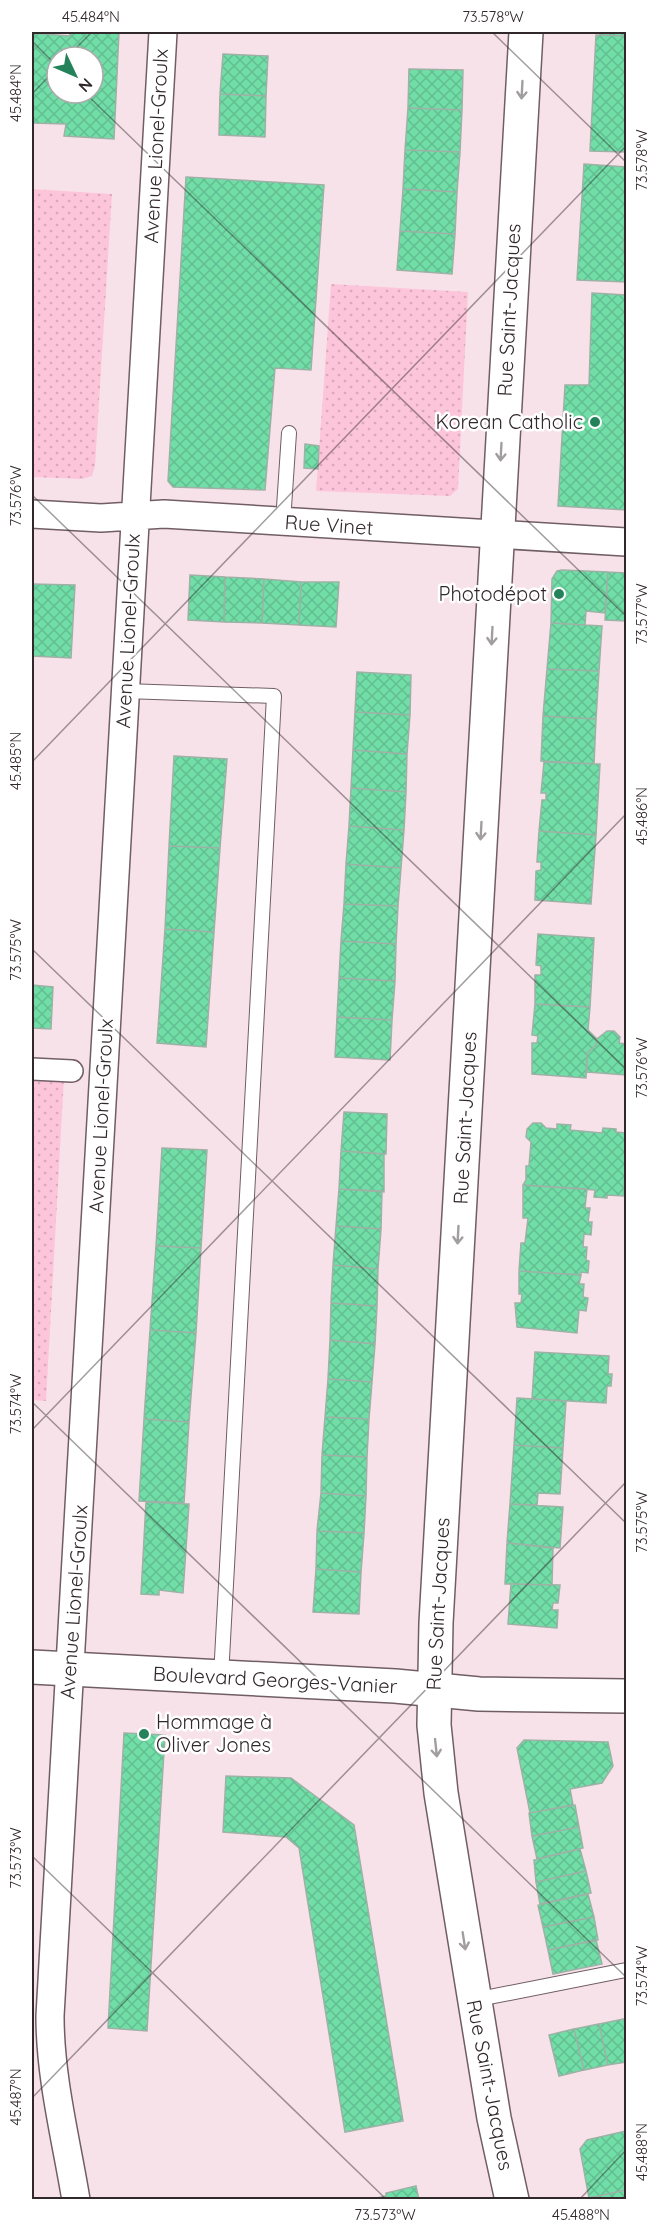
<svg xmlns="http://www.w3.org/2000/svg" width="658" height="2231" font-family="Quicksand,sans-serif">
<defs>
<pattern id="grass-dots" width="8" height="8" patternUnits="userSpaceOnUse" patternTransform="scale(1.5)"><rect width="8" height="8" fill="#fdc5da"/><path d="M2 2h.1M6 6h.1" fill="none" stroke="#d9a9bb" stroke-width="1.8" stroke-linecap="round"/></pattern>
<pattern id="building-cross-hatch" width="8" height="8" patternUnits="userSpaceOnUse" patternTransform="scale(1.5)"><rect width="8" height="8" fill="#71dea8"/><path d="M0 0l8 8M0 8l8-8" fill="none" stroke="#62be91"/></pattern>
</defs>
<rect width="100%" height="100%" fill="#f8e2ea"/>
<path fill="url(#grass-dots)" d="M32,189L112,194L95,466L92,476L82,479L32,477Z
M331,284L468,292L458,489L450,496L316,491Z
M32,1075L64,1077L46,1401L32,1400Z"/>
<path fill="url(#building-cross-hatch)" stroke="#9eb1a6" stroke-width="1.5" fill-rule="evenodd" d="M70,32H119L114,139L64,136L66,124L32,123V33L70,36ZM57,57H93V93H57Z
M600,32H626V36L600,35Z
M596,35L626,36V152L590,151Z
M223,54L268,56L266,96L220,94Z
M409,69L463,70L462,110L408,108Z
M220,94L266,96L265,137L219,135Z
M408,108L462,110L460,152L405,150Z
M405,150L460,152L457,192L403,189Z
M584,164L626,167L624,250L626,251V282L577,280Z
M186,177L324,185L311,370L275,368L265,490L173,487L168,481Z
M403,189L457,192L455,234L400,231Z
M400,231L455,234L452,274L397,270Z
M592,293L626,295V510L558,506L565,385H589Z
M305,444L319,446L318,469L304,468Z
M562,570L608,572L605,613L586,611L585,625L551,623L552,579L557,571Z
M608,572L626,573V621L605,620Z
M190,575L225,577L224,622L188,620Z
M225,577L264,579L262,623L224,622Z
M264,579L301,582L299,625L262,623Z
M301,582H339L336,627L299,625Z
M32,584L75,585L71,658L32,656Z
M551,623L602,626L599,671L547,669Z
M547,669L599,671L596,719L543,716Z
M357,672L411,675L410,715L355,712Z
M355,712L410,715L407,754L353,750Z
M543,716L596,719L594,764L541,761Z
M353,750L407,754L406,792L351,788Z
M174,756L227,759L220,848L169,846Z
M544,762L600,764L596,835L539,831L542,800H546V793H541Z
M351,788L406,792L404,830L349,826Z
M349,826L404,830L401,868L346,864Z
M539,831L596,835L591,904L535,900L536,871L541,870V862H537Z
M169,846L220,848L214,932L165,929Z
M346,864L401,868L398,906L344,904Z
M344,904L398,906L396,944L341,941Z
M165,929L214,932L206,1047L157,1043Z
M538,934L594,938L590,1007L535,1004V975H541V966L536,965Z
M341,941L396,944L395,981L339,978Z
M339,978L395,981L392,1020L337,1017Z
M32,985L53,987L51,1029L32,1028Z
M535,1004L590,1007L588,1030L597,1039L596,1045L587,1053L586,1078L532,1074V1043H537L538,1036L532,1035Z
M337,1017L392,1020L390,1060L335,1057Z
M607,1031H614L620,1037L619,1043L626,1044V1075L587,1072V1053L596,1045L597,1039Z
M344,1112L387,1114L386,1154L341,1151Z
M533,1123H541L546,1128L557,1129V1124L571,1125L570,1130L602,1133L603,1128L616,1129V1132L626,1133L624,1196L607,1195V1198L594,1197L595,1190L523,1185L526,1180V1166H529L531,1142L526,1137L527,1129Z
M162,1148L207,1150L201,1248L156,1246Z
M341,1151L384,1154V1192L339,1189Z
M523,1185L587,1189L585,1208H590L588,1222H592L591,1235L584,1234L583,1247H587L586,1260L589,1261L588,1273L581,1272V1275L519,1271L521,1243H525L528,1218H523Z
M339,1189L382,1191L381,1229L336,1226Z
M336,1226L381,1229L378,1269L333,1265Z
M156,1246L201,1248L196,1333L150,1330Z
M333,1265L378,1269L377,1306L331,1303Z
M519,1271L581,1275L579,1284H584L583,1297L588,1298L586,1311L579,1310L577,1333L517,1327L515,1303H521L522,1294H519Z
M331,1303L377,1306L375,1344L330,1340Z
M150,1330L196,1333L189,1422L144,1419Z
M330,1340L375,1344L372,1382L328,1379Z
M535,1352L609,1356L608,1374H612L611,1386H607L606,1403L532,1399Z
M328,1379L372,1382L369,1419L325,1417Z
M517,1398L566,1401L563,1448L514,1445Z
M325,1417L369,1419L367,1457L322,1455Z
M144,1419L189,1422L184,1503L139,1501Z
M514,1445L563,1448L560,1494L538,1493L537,1505L510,1504Z
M322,1455L367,1457L366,1496L321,1493Z
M321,1493L366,1496L364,1533L317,1531Z
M146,1502L189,1504L183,1593L159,1590V1595L141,1594Z
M510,1504L563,1507L560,1548L507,1543Z
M317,1531L364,1533L361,1572L316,1569Z
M507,1543L553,1548L552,1585L505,1584Z
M316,1569L361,1572L359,1614L313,1612Z
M511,1584L560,1585L558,1603H553L552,1610H558L557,1628L508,1624Z
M124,1733L165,1735L147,2031L108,2028Z
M524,1740L608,1742L613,1766L602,1783L570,1789L573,1805L530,1813L517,1748Z
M226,1776L291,1778L354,1825L403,2121L345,2132L299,1848L286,1837L223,1832Z
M575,1805L579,1827L532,1836L529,1813Z
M579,1827L583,1848L537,1859L532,1836Z
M580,1849L586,1871L536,1882L534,1860Z
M586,1871L591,1893L540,1904L536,1882Z
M588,1894L594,1917L543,1927L538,1905Z
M594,1917L598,1940L548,1950L543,1927Z
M596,1940L602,1964L553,1974L548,1950Z
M624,2019L626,2030V2062L608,2065L599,2024Z
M599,2024L608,2065L584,2070L574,2029Z
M574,2029L584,2070L559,2076L549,2035Z
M626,2131V2190L589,2198L580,2149L587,2140Z
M416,2186L419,2200H368L386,2196V2193Z
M626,2190V2200H590L589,2198Z"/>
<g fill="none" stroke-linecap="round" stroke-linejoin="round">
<defs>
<path id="service" d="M283,522L289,433
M125,691L274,696L221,1677
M474,2000L626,1970"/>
<path id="pedestrian" d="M32,1069L72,1071"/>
<path id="minor" d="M32,514L101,518L164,514L626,542
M76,2200C66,2139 50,2078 50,2016L163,32"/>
<path id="tertiary" d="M32,1667L395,1686L479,1694L626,1696"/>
<path id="secondary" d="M512,2200L494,2118L441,1793L434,1725L436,1623L526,32"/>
</defs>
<use href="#service" stroke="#705e64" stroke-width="16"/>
<use href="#pedestrian" stroke="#705e64" stroke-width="24"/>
<use href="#minor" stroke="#705e64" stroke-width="30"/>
<use href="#tertiary" stroke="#705e64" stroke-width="36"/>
<use href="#secondary" stroke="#705e64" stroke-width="36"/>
<use href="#service" stroke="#fff" stroke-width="14"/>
<use href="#pedestrian" stroke="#fff" stroke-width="21"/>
<use href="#minor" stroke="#fff" stroke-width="27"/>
<use href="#tertiary" stroke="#fff" stroke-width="33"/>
<use href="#secondary" stroke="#fff" stroke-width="33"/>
</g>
<defs><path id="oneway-shaft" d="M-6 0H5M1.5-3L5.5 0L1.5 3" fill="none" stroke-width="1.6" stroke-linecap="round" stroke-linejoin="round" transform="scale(1.5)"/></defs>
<g stroke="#a29ea0">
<use href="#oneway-shaft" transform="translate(522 90) rotate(93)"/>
<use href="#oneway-shaft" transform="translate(501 452) rotate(93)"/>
<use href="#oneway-shaft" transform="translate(492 636) rotate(93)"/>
<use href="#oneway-shaft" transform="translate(481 831) rotate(93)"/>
<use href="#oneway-shaft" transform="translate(458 1235) rotate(93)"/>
<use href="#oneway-shaft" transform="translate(436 1748) rotate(84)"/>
<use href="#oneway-shaft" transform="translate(464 1941) rotate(81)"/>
</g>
<path fill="none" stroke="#31282b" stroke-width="1.5" stroke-opacity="0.45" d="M492,32L626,162M32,41L57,66M67,57L92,32M85,93L626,616M32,94L57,68M32,495L626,1069M32,762L626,146M32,949L626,1523M32,1402L626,1977M32,1430L626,814M32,1856L387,2200M32,2098L626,1482M579,2200L626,2150"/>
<g fill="#238259" stroke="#fff" stroke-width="2">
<circle cx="595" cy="422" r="6"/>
<circle cx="559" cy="594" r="6"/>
<circle cx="144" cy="1734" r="6"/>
</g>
<g text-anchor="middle" stroke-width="5" stroke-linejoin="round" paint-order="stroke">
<g font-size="20" fill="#31282b" stroke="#fff">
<text transform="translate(156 146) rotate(-87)" y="7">Avenue Lionel-Groulx</text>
<text transform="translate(509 310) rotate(-87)" y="7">Rue Saint-Jacques</text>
<text transform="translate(329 525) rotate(4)" y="7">Rue Vinet</text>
<text transform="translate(128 631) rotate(-87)" y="7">Avenue Lionel-Groulx</text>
<text transform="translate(101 1116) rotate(-87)" y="7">Avenue Lionel-Groulx</text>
<text transform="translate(465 1118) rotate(-87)" y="7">Rue Saint-Jacques</text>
<text transform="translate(74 1602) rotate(-86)" y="7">Avenue Lionel-Groulx</text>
<text transform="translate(438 1604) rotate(-87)" y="7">Rue Saint-Jacques</text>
<text transform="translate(275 1680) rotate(3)" y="7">Boulevard Georges-Vanier</text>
<text transform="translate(490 2085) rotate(79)" y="7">Rue Saint-Jacques</text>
</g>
<g font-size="20" fill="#31282b" stroke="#fff" text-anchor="end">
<text x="583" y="429">Korean Catholic</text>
<text x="547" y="601">Photodépot</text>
<text x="156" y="1729" text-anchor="start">Hommage à<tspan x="156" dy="23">Oliver Jones</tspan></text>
</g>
</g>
<rect width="658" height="2231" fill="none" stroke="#ffffff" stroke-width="66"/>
<g transform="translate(75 75) rotate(134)"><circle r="28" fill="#ffffff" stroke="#ada9aa" stroke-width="1.5"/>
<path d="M0-4.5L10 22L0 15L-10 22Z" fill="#238259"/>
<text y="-9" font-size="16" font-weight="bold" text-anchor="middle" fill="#31282b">N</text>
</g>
<rect x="33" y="33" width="592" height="2165" fill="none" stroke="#31282b" stroke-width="2"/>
<g font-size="15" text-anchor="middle" fill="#31282b">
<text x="91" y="22">45.484°N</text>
<text x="493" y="22">73.578°W</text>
<text transform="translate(16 93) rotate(-90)" y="5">45.484°N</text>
<text transform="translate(642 160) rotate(-90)" y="5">73.578°W</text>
<text transform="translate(16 496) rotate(-90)" y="5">73.576°W</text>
<text transform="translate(642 614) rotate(-90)" y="5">73.577°W</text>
<text transform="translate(16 761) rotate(-90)" y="5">45.485°N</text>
<text transform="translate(642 816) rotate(-90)" y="5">45.486°N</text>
<text transform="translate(16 950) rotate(-90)" y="5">73.575°W</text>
<text transform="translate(642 1068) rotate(-90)" y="5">73.576°W</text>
<text transform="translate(16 1404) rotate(-90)" y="5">73.574°W</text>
<text transform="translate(642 1522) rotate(-90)" y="5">73.575°W</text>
<text transform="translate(16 1858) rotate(-90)" y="5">73.573°W</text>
<text transform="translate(642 1976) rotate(-90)" y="5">73.574°W</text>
<text transform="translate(16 2097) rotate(-90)" y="5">45.487°N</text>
<text transform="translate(642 2152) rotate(-90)" y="5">45.488°N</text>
<text x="385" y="2220">73.573°W</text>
<text x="581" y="2220">45.488°N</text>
</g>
</svg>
